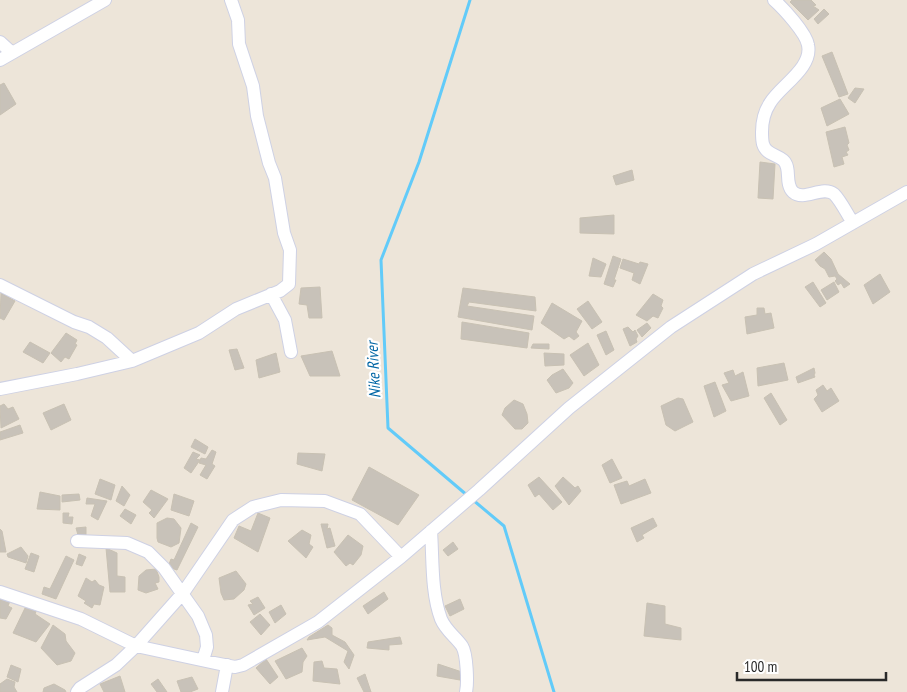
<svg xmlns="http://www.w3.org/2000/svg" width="907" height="692" font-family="'PT Sans Narrow',sans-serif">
<rect width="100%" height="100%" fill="#ede5d9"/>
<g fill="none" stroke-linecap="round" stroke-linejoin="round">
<path stroke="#62cbf9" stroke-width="3" d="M468,496L388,428L381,260L419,162L470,0
M473,500L504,526L554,692"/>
</g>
<path fill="#c8c2b9" stroke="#c8c1b3" d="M792,0H811L816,5L813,6L819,10L808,20L790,2Z
M824,9L829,14L818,24L814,19Z
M832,52L848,94L839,97L822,56Z
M4,83L16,104L0,115V85Z
M855,88L864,89L855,103L848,98Z
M840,99L849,114L827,126L821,108Z
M845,127L849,143L847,145L849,150L846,152L848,155L842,157L844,164L834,167L826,132Z
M760,162L775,164L773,199L758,198Z
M632,170L634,180L616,185L613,176Z
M614,215V234L580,233V218Z
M824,252L831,259L838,274L850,284L844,288L841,283L838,285L835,281L837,279L835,276L829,277L825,269L820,266L815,260Z
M613,256L621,259L614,280H616L613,287L604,284Z
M593,258L606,264L601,277L589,276Z
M623,259L639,264L640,262L648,264L640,284L632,280L634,273L620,268Z
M880,274L890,292L873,304L864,285Z
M813,282L826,303L820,307L805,287Z
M834,282L839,292L827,300L821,290Z
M320,287L322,318H309L307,305L299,304L301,288Z
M463,288L535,297L536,311L469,302L467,306L534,316L532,330L458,317Z
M1,293L15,301L4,320L0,318Z
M653,294L663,300L661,306L663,308L658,318L653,316L647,321L636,315Z
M588,301L602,322L592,329L577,309Z
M552,303L582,321L576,332L579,336L574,340L569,336L564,339L541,323Z
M757,308H764L765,314L771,313L774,328L747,334L745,317L757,315Z
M462,322L529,333L527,348L461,339Z
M647,323L651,328L642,337L637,330Z
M628,327L633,332L635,330L638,336L636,339L637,342L630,346L623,329Z
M606,331L614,350L606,355L597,335Z
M66,333L77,340L75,344L77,345L69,359L65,357L61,362L51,353Z
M30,342L50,353L43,363L23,352Z
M588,343L599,365L584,376L570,355Z
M533,344H549V349L531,348Z
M237,349L244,368L235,370L229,350Z
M332,351L340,376H310L301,356Z
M276,353L280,372L259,378L256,360Z
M544,353L564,354V365L545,366Z
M784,363L788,380L758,386L757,368Z
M814,368L815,373L814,375L815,377L798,383L796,377Z
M563,369L573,383L569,388L556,393L547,380L552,375Z
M733,370L735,376L743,372L749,396L731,401L722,385L729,383L724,373Z
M715,382L726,411L714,417L704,386Z
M823,385L827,391L831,388L839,401L822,412L814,399L818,395L816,390Z
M771,393L787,420L780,425L764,398Z
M678,398L683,399L693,422L675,431L666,425L661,406Z
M514,400L523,404L527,414L528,423L522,429H515L502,415L505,408Z
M4,404L8,409L13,407L19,419L1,428L0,406Z
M64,404L71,420L51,430L43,413Z
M20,425L23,433L0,440V432Z
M195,439L208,447L205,454L191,447Z
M212,450L216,452L212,464L215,466L207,479L200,475L206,465L199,463L201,458L206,459Z
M193,452L200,455L196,459L200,460L191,473L184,468Z
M298,453L325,454L322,471L297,464Z
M612,459L622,478L610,483L602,465Z
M369,467L419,495L398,525L352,500Z
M539,477L562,502L553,510L539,494L535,497L528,485Z
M563,477L575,488L578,486L581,491L569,505L555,486Z
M100,479L115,485L111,500L95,494Z
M645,479L651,493L621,504L614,485L627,481L629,486Z
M122,486L130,495L124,506L116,501Z
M151,490L168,499L154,518L149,513L152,510L143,502Z
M40,492L60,496V510L37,509Z
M79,494L80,500L62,502V495Z
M174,494L194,501L189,516L171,510Z
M87,498L107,501L98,520L91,516L95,504H86Z
M125,509L136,515L131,524L120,516Z
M63,513H69L68,517H73L72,524L63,523Z
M258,513L270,518L258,552L234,538L239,526L251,531Z
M167,518L174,519L181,528L179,543L171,547L158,542L157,538V523Z
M653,518L657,526L642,535L644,538L637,542L631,528Z
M191,523L198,527L177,570L168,567L171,559L174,560Z
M321,524H328L327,529L330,528L335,546L327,548Z
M86,527V536L78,535L76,528Z
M0,529L2,531L6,552H0Z
M302,530L311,535L309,544L313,547L306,558L288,541Z
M348,535L363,546L361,555L353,565L350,563L346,566L334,552Z
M453,542L458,549L448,556L443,550Z
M21,547L28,556L26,563L8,557L7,554Z
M106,548L117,553V576L125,577V592H110Z
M31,553L39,556L34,572L25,569Z
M79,554L86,557L82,566L76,564Z
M66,556L74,560L56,599L42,594L44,587L50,589Z
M156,569L159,577V582L155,583L158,589L146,593L138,590L139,576L146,570Z
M236,571L246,584L244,590L234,599L224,600L221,593L219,578Z
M86,578L92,582L95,580L99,585L104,587L100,605L94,604L92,608L84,603L86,601L78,596Z
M384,592L388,599L368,614L363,606Z
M258,597L265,608L254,615L248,605L253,604L250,601Z
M2,598L10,601L8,606L12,608L6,619L0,618V600Z
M460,599L464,609L450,616L445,606Z
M647,603L665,606V624L681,628V640L644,636Z
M281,605L286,614L275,623L269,612Z
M26,606L37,609L35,614L50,624L36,642L13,633Z
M260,614L270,625L261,635L250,622Z
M53,625L65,634L66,641L75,653L71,661L57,665L41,648Z
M328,625L332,628V635L345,642L354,655L349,669L344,662L348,651L325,637L307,640L309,637Z
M400,637L402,644L389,645V650L367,648L368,642Z
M302,648L307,656L303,662L302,672L286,679L275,661Z
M266,659L278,677L270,684L256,668Z
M322,661L324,668L337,669L340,684L313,681L314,662Z
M438,664L462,672L460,680L437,676Z
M11,665L21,669L18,682L7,677Z
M365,674L371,692H364L357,678Z
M120,676L125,692H104L100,684Z
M192,677L198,689L190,692H181L177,681Z
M7,679L15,682L14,687L17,692H0V684Z
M158,679L167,692H157L151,684Z
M54,684L65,690L66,692H43L44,688Z"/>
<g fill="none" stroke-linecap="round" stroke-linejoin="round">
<defs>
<path id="minor" d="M774,0C784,9 806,33 808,45C813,68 780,86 770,103C764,112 762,122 762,132C762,136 762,140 763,144C766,154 775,154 783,160C792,168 784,183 793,192C804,202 822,185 834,194C841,201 847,214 853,223
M0,42L12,53
M0,60L105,0
M0,285L74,322L89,327L107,338L132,361
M271,294L285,320L291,352
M0,389L77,374L132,361L199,333L236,309L280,291L289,284L290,250L284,233L275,178L269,163L257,116L253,86L239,44L238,20L231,0
M431,531C433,559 431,592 441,619C446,631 456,637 462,646C467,654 468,683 466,692
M77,541L127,543L148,552L164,568L198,616L206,635L207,647L203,660
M0,592L81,619L136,646L215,663L235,667L243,665L318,622L401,557L479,490L569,408L671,327L753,274L816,244L907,192
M77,692L80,688L116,665L136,646L183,593L233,520L253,507L281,500L325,501L360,514L401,557
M222,692L227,665"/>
</defs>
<use href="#minor" stroke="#ced1e4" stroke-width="14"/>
<use href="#minor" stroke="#fff" stroke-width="12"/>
</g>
<g text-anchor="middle" stroke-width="4.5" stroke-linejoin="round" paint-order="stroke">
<g font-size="16" font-style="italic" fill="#0166a5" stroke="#fff">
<text transform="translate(373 370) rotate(-93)" y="6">Nike River</text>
</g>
</g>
<path d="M737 672v8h149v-8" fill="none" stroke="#292929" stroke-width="2.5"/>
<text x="744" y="672" font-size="15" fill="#292929" stroke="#ffffff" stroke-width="4" paint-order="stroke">100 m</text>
</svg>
